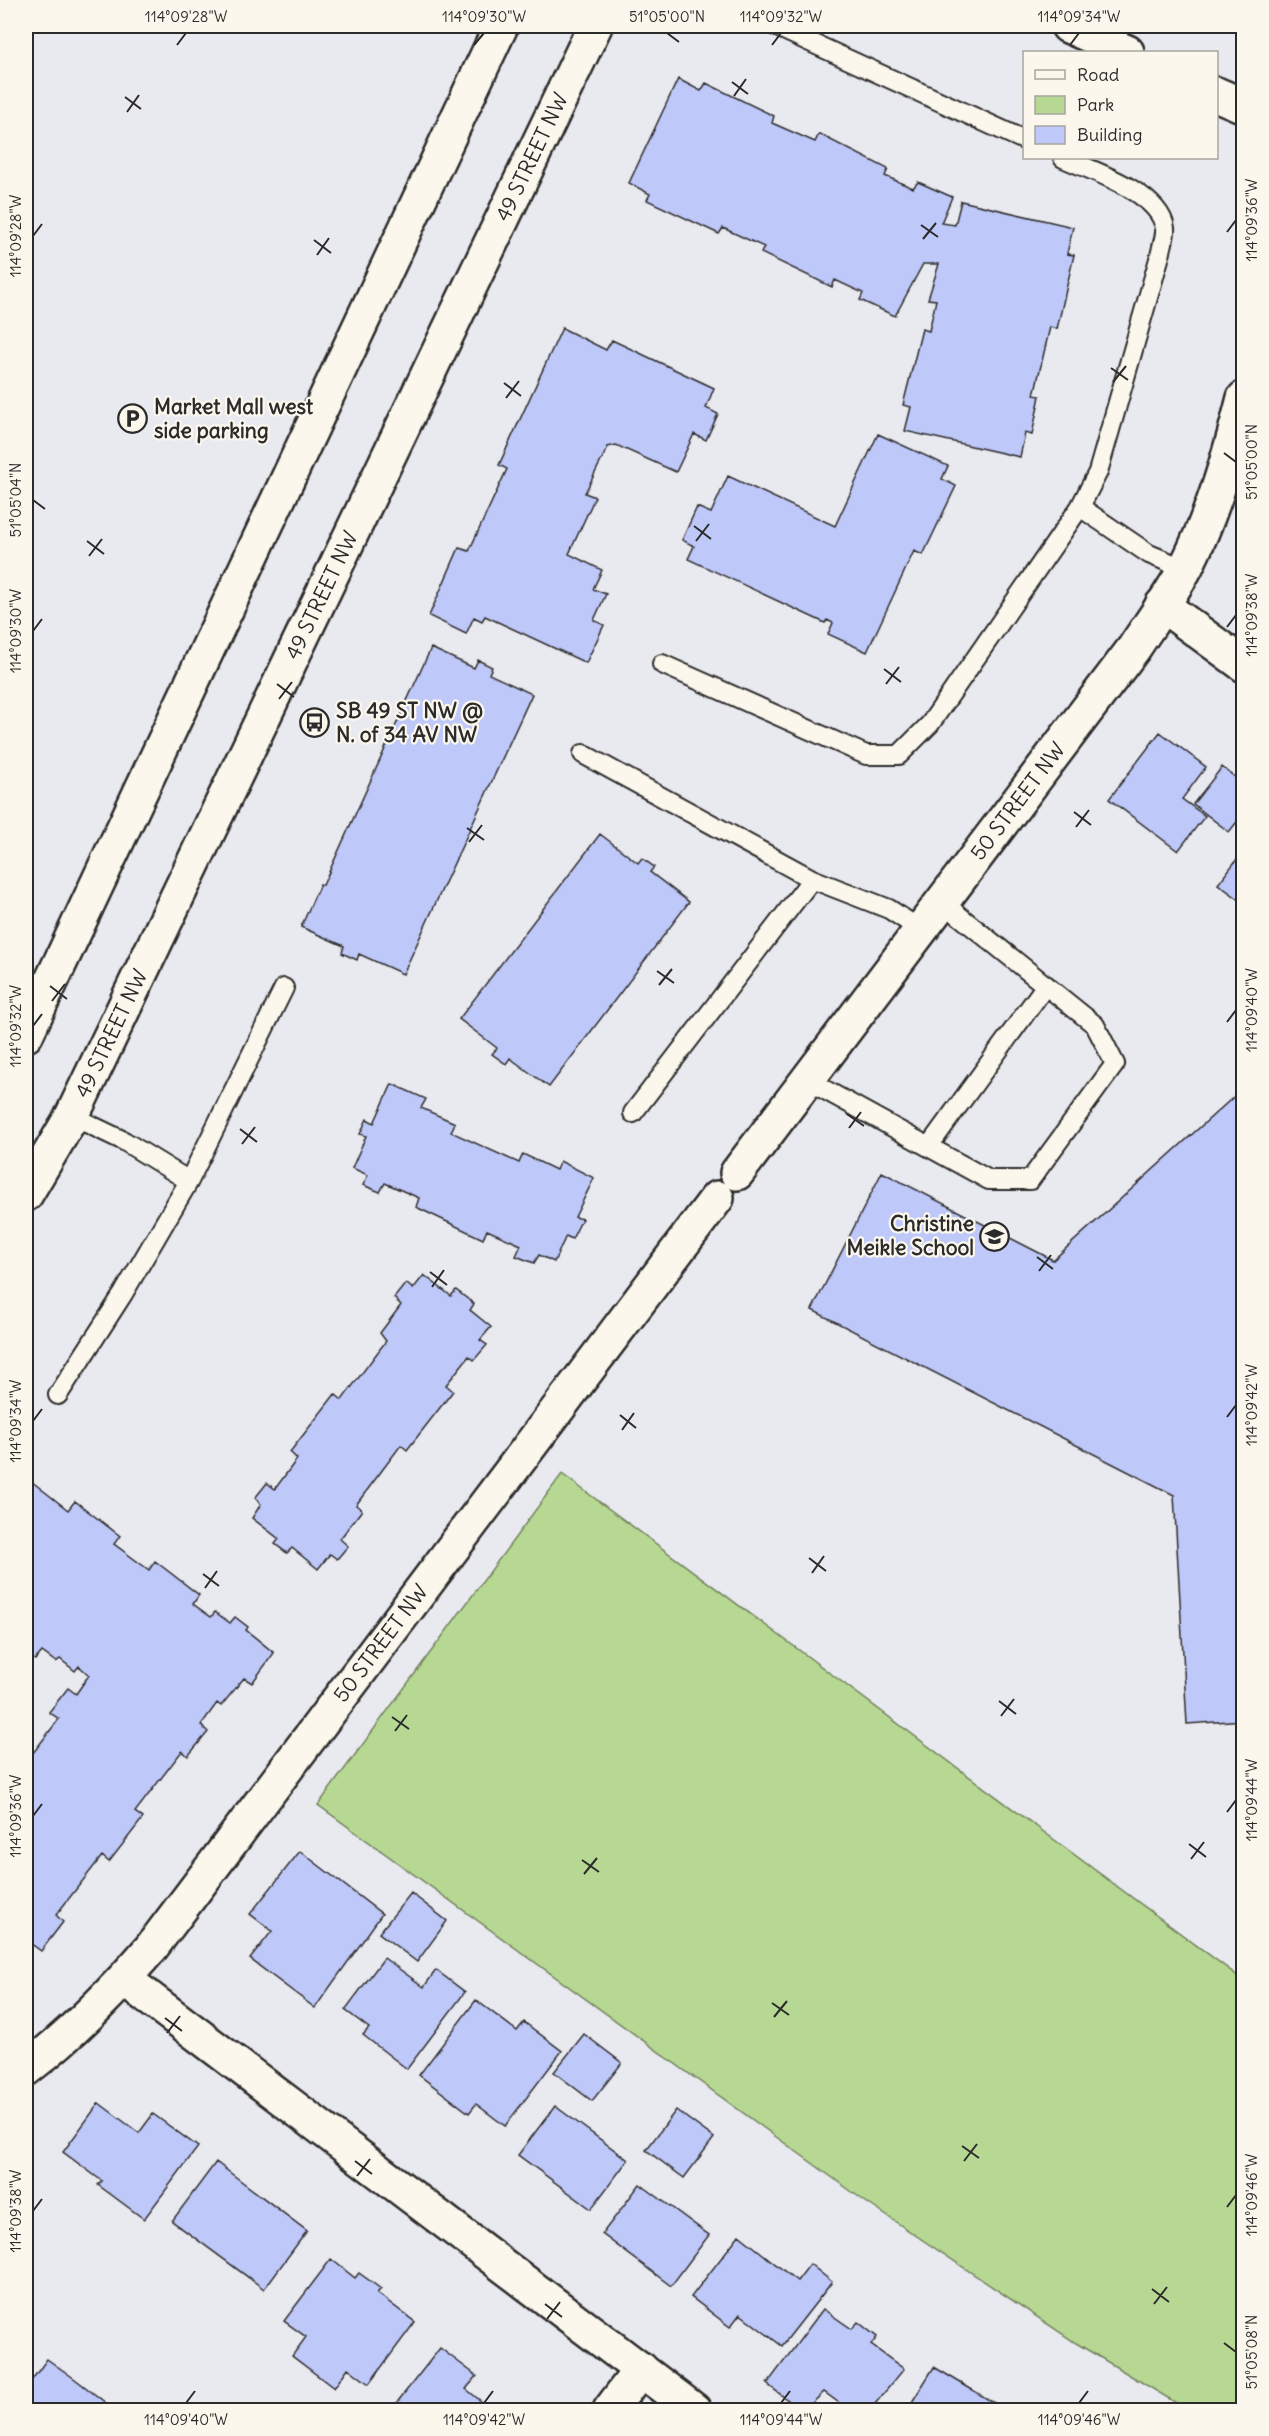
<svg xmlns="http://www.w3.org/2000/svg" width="1269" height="2436" font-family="Delius,sans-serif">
<rect width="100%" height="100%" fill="#e9e9f0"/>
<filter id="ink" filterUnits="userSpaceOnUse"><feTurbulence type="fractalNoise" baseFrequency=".0167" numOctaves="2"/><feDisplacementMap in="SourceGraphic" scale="12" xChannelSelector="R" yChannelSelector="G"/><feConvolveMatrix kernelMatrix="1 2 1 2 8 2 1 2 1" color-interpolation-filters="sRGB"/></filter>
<g filter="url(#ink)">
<path fill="#b7d892" stroke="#71825e" stroke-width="1.5" d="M562,1474L1243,1980V2410H1188L1076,2343L866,2202L318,1805Z"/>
<path fill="#bec8f9" stroke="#2b2b2b" stroke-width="1.5" d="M678,79L701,91L706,83L774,116L772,123L815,142L819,134L888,169L885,176L913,188L918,182L952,197L941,223L955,225L961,201L1073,227L1067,254L1074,255L1057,329L1050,327L1034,395L1040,396L1032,435L1025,433L1020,457L905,431L911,407L903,405L922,329L929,331L936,300L928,299L939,264H923L895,316L860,300L863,293L835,280L832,287L761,253L764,247L723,228L719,234L647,200L650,194L629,183Z
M562,328L606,350L612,340L714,388L706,408L718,414L706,440L694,434L676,472L616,445L608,447L585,493L595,497L569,554L602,570L593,589L606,594L594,620L604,625L586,663L485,616L482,621L474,617L466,634L429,616L459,548L469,551L507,469L499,465Z
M878,434L948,466L942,479L956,486L923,555L914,551L867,652L828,634L833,623L827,620L825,623L688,559L694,546L682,540L697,507L711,513L728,476L835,526Z
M431,648L474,668L478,660L492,667L489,674L532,694L403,974L359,954L357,960L342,953L344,946L301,927L320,884L323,885Z
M1160,732L1206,767L1182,799L1205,816L1178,851L1109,799Z
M1222,767L1244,784V813L1229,832L1193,804Z
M600,834L638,863L642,858L654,867L650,872L689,902L549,1087L510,1058L506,1064L492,1054L497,1048L459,1019Z
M1244,850V903L1218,884Z
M392,1084L426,1099L421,1108L455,1123L451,1132L519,1163L523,1154L556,1170L560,1161L594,1178L575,1217L582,1219L572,1239L566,1236L554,1262L539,1255L534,1263L516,1256L521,1245L487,1230L483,1239L416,1207L419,1198L385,1183L380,1192L363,1185L368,1175L352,1168L366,1136L360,1134L367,1119L374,1123Z
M1239,1092L1244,1096V1720L1187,1724L1174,1495L812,1310L882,1172L1053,1260Z
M424,1275L451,1296L456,1290L474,1304L470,1310L491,1327L480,1340L487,1345L474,1360L469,1356L446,1385L453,1391L407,1450L401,1445L356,1505L362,1510L340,1539L348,1546L337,1559L330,1554L318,1569L292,1548L287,1553L275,1544L279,1539L252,1518L261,1504L255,1498L267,1483L275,1489L297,1459L290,1452L335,1394L342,1400L386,1341L380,1333L401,1305L394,1298L406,1283L413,1289Z
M26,1477L68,1510L75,1501L120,1536L114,1544L149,1570L155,1561L199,1595L193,1604L211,1617L215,1612L230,1623L235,1617L248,1627L246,1630L274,1653L252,1683L244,1678L221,1706L217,1703L201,1725L208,1732L188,1756L182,1751L135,1812L143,1818L109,1862L102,1856L56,1915L63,1922L41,1951L26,1940V1748L33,1753L59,1719L49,1712L68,1688L76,1694L89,1675L79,1666L75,1671L60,1659L56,1662L42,1652L35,1660L26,1653Z
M300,1851L382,1914L315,2008L250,1959L272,1931L250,1914Z
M411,1893L447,1921L417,1962L379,1933Z
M384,1958L424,1987L436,1970L465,1992L407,2069L363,2035L369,2028L345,2010Z
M476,2000L517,2031L524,2022L562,2051L505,2126L476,2104L469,2113L419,2075Z
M584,2034L622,2063L592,2101L554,2072Z
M99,2103L139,2133L153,2114L198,2147L144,2219L98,2185L102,2181L63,2152Z
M555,2106L628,2160L591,2209L518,2155Z
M676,2110L714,2138L684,2178L646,2150Z
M216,2162L307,2231L264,2289L172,2221Z
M640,2184L709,2235L671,2286L602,2234Z
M739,2235L797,2281L810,2264L832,2282L782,2346L740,2314L730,2327L691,2297Z
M331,2259L355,2278L359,2273L381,2289L377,2293L415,2322L369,2384L348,2368L334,2388L292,2356L306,2337L284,2321Z
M823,2309L852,2329L858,2322L877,2337L871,2345L904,2369L870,2410H849L824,2392L805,2410H801L767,2384Z
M440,2348L477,2376L466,2389L492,2410H391Z
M47,2359L75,2379L115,2410H26V2388Z
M934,2367L1006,2410H907Z"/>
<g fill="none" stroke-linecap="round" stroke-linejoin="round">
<defs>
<path id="service" d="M775,26L1024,140
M1080,507L1149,554L1185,569
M662,664L866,755H899L930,724L1080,507L1098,472L1161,252C1162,245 1166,235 1165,228C1159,192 1093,171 1063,158
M583,754L812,879
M807,1080L989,1180H1030L1115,1064L1095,1025L942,902
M633,1113L812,879L889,909L921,930
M72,1116L124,1141L189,1181
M929,1146L1046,985
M58,1395L123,1294L189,1181L284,988"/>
<g id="minor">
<path d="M1068,26L1127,52"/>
<path d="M1216,94L1244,106"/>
<path d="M1162,605L1244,665"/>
<path id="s1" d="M737,1173L1134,648C1151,622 1171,595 1186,567C1213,513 1229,457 1244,398"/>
<path d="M124,1979L694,2410"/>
<path id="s2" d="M26,2069C72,2034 113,1992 151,1948L717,1198"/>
<path d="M610,2410L641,2369"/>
</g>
<g id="tertiary">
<path d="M26,1035L501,26"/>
<path id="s3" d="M26,1194L72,1116L595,26"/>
</g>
</defs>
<use href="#service" stroke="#2b2b2b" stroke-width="22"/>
<use href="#minor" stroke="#2b2b2b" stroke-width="38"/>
<use href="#tertiary" stroke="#2b2b2b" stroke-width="38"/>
<use href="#service" stroke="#fbf7ec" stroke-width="18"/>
<use href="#minor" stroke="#fbf7ec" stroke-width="33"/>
<use href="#tertiary" stroke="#fbf7ec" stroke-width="33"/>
</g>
</g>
<path fill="none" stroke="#2b2b2b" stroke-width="2" d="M667,33L679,42M177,45L186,33M474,45L484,33M772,45L781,33M1070,45L1079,33M732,82L748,94M734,96L746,79M125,97L141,109M127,112L139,95M921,225L938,237M1227,232L1236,220M33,236L42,224M923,239L936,223M314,240L331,253M317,255L329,238M1111,368L1128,380M1113,382L1126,366M504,383L521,396M506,398L519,381M1224,453L1236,462M33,500L45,509M694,526L711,539M87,541L104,554M696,541L709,524M89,556L102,539M1227,627L1236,615M33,631L42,619M884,669L901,682M277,684L294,697M886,684L899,667M279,699L292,682M1074,812L1091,825M1076,827L1089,810M467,828L484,840M469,842L482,825M657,971L674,983M659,985L672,969M50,986L67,999M52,1001L65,984M1227,1022L1236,1010M33,1026L42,1014M847,1114L864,1126M849,1128L861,1112M240,1129L257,1142M242,1144L255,1127M1037,1257L1053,1269M1039,1271L1051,1255M430,1272L447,1285M432,1287L444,1270M620,1415L636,1428M1227,1417L1236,1405M33,1421L42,1409M622,1430L634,1413M809,1558L826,1571M812,1573L824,1556M203,1574L219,1586M205,1588L217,1571M999,1701L1016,1714M1001,1716L1014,1699M392,1717L409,1729M395,1731L407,1715M1227,1812L1236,1800M33,1816L42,1804M1189,1844L1206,1857M1191,1859L1204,1842M582,1860L599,1872M584,1874L597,1858M772,2003L789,2015M774,2017L787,2001M165,2018L182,2031M167,2033L180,2016M962,2146L979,2158M355,2161L372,2174M964,2161L977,2144M357,2176L370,2159M1227,2207L1236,2195M33,2211L42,2199M1152,2289L1169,2302M545,2304L562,2317M1154,2304L1167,2287M547,2319L560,2302M1224,2343L1236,2352M186,2403L195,2391M484,2403L493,2391M781,2403L790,2391M1079,2403L1088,2391"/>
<defs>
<symbol id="parking-ring" viewBox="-11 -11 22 22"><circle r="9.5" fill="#fbf7ec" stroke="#2b2b2b" stroke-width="1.5"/><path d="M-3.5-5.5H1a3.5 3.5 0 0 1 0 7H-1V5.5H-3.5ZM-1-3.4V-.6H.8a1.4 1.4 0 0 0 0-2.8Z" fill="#2b2b2b"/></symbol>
<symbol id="bus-ring" viewBox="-11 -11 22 22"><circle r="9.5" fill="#fbf7ec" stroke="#2b2b2b" stroke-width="1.5"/><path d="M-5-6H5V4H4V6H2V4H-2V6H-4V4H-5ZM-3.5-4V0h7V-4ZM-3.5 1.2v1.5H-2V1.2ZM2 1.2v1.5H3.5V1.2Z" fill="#2b2b2b"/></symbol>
<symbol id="school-ring" viewBox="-11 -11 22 22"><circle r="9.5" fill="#fbf7ec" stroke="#2b2b2b" stroke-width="1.5"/><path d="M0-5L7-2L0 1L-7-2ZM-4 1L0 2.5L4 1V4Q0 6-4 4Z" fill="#2b2b2b"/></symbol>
</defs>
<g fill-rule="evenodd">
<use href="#parking-ring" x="116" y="402" width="33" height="33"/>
<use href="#bus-ring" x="298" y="706" width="33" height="33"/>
<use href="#school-ring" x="978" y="1220" width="33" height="33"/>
</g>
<g text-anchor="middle" stroke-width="4.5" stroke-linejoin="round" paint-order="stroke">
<g font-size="21" fill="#2b2b2b" stroke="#fbf7ec">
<text dy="7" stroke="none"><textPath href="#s3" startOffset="1154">49 STREET NW</textPath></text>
<text dy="7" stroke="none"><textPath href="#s3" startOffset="668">49 STREET NW</textPath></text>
<text dy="7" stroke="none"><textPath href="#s1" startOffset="466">50 STREET NW</textPath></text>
<text dy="7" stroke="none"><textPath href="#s3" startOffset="182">49 STREET NW</textPath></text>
<text dy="7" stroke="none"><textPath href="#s2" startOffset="556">50 STREET NW</textPath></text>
</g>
<g font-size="21" font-weight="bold" fill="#2b2b2b" stroke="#fbf7ec" text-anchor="start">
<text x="154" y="414">Market Mall west<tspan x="154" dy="24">side parking</tspan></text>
<text x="336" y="718">SB 49 ST NW @<tspan x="336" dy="24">N. of 34 AV NW</tspan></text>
<text x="974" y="1231" text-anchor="end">Christine<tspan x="974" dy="24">Meikle School</tspan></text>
</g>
</g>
<rect width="1269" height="2436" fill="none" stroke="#fbf7ec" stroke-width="66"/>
<rect x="1023" y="51" width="195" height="108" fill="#fbf7ec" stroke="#a8a59f" stroke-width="1.5"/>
<rect x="1035" y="70" width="30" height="9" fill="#fbf7ec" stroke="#a8a59f" stroke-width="1.5"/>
<text x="1077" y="81" font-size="18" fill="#2b2b2b">Road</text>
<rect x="1035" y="96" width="30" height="18" fill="#b7d892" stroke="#a8a59f" stroke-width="1.5"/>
<text x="1077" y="111" font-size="18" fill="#2b2b2b">Park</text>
<rect x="1035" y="126" width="30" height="18" fill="#bec8f9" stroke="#a8a59f" stroke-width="1.5"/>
<text x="1077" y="141" font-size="18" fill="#2b2b2b">Building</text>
<rect x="33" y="33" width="1203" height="2370" fill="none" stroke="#2b2b2b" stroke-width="2"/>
<g font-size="15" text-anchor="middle" fill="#2b2b2b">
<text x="186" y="22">114°09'28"W</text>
<text x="484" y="22">114°09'30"W</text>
<text x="667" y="22">51°05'00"N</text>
<text x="781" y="22">114°09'32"W</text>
<text x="1079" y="22">114°09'34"W</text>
<text transform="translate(1252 220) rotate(-90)" y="5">114°09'36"W</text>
<text transform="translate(16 236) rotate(-90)" y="5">114°09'28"W</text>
<text transform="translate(1252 462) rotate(-90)" y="5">51°05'00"N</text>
<text transform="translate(16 500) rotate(-90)" y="5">51°05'04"N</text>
<text transform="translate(1252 615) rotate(-90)" y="5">114°09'38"W</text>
<text transform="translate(16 631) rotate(-90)" y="5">114°09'30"W</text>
<text transform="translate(1252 1010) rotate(-90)" y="5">114°09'40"W</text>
<text transform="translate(16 1026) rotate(-90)" y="5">114°09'32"W</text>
<text transform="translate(1252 1405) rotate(-90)" y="5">114°09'42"W</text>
<text transform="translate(16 1421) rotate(-90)" y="5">114°09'34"W</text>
<text transform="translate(1252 1800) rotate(-90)" y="5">114°09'44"W</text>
<text transform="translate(16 1816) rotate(-90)" y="5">114°09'36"W</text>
<text transform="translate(1252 2195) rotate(-90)" y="5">114°09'46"W</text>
<text transform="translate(16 2211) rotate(-90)" y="5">114°09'38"W</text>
<text transform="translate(1252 2352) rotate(-90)" y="5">51°05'08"N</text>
<text x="186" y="2425">114°09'40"W</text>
<text x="484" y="2425">114°09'42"W</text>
<text x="781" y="2425">114°09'44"W</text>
<text x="1079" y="2425">114°09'46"W</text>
</g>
</svg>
